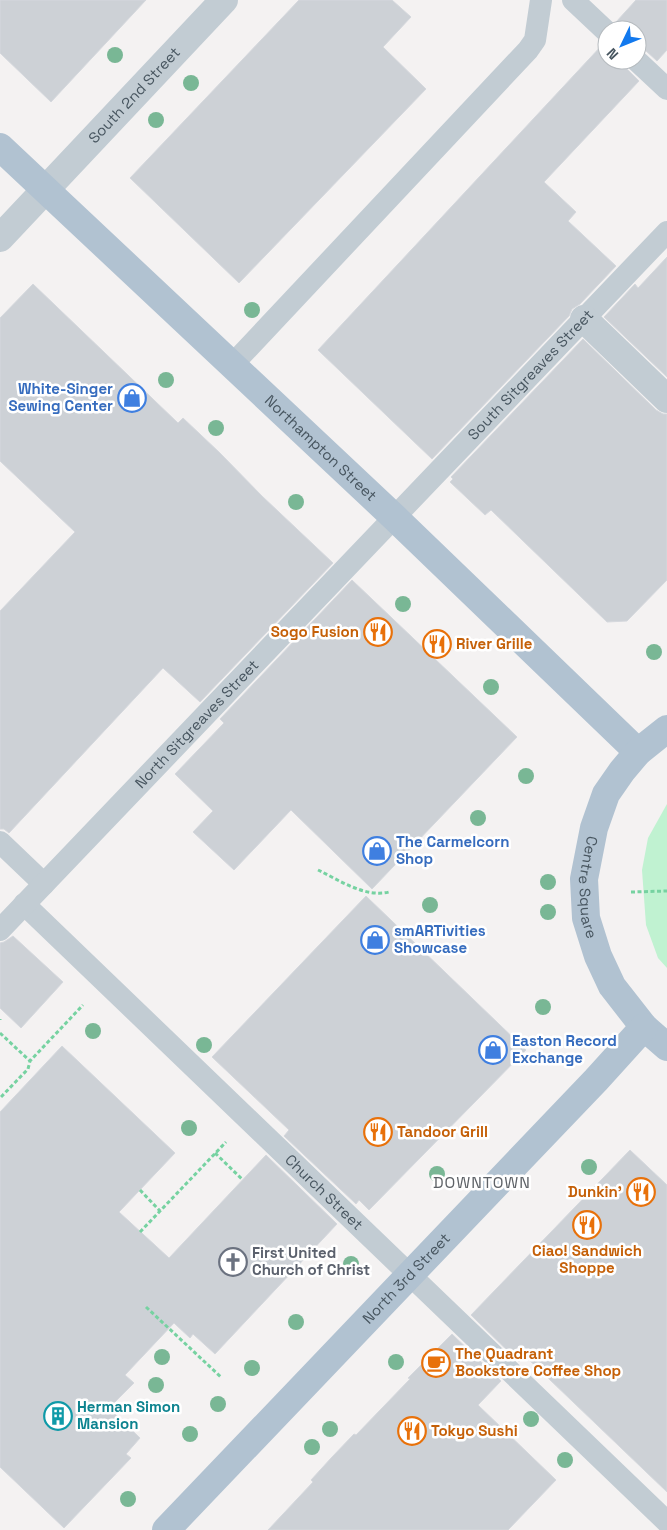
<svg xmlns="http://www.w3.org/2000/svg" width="667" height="1530" font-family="'Space Grotesk',sans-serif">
<rect width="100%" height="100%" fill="#f4f2f2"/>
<path fill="#c0f2d1" d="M667,804V968L658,958L646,925L642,870L648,838Z"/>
<path fill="#cdd1d6" stroke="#d5d8dd" d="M0,0H146L51,102L0,53Z
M299,0H392L411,17L383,47L426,89L239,283L130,178Z
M636,0H667V50L657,61L645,50L637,47V30H620L616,22Z
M603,44L607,45V60H623L624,64L627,69L639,81L544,182L576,212L568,221L616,266L580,304L572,309L569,316L432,459L318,350Z
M667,257V377L604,317L635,284L638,288Z
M33,284L178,423L183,418L220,453L262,496L333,563L200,702L163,668L9,833L4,829H0V611L75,532L0,461V318Z
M583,339L656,410L663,414H667V580L627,621L607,622L491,510L485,515L450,482L453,479L451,477Z
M352,580L517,737L372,889L291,810L234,870L193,832L213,811L175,774L224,723L220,719Z
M366,896L526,1050L369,1210L359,1200L356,1204L284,1136L289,1130L212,1057Z
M13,936L63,982L21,1028L0,1008V943L4,942Z
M62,1046L175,1153L119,1212L169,1258L266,1155L337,1224L215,1354L193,1334L190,1338L174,1323L125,1375L134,1383L109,1408L140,1438L126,1454L131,1458L64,1528L0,1467V1112Z
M630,1150L667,1185V1492L525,1356L519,1362L471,1315Z
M452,1334L501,1381L478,1405L556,1480L508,1530H268L313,1482L311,1480L332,1457L354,1434L356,1435L410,1379L408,1378Z"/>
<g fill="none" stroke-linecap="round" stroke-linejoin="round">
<path stroke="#76d2a1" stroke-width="3" stroke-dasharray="4 2.5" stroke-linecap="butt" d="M318,870C339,880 365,898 389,892
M631,892L667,891
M0,1019V1020
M0,1033L30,1061
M1,1097L28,1069L30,1061L83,1005
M215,1153L243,1180
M140,1190L160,1211
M140,1232L226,1142
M146,1307L222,1378"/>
<g stroke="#c2ccd3" stroke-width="22">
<path d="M573,0L607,32"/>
<path d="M636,60L667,89"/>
<path d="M232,365L528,50L535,40L541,0"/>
<path d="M0,842L44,884"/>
<path id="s1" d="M24,904L667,1522"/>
<path id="s2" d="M0,930L667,232"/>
</g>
<path stroke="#c2ccd3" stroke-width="28" d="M584,319L667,399"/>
<path stroke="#c2ccd3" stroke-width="28" id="s3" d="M0,238L224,0"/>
<g stroke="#b1c2d1" stroke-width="28">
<path id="s4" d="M0,147L394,517L638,752"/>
<path id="s5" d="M667,729L638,752L622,771L606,794L594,828L584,879L586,918L598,956L612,986L644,1027L667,1047"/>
<path id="s6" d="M166,1530L596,1080L644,1027"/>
</g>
</g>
<g fill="#79b795">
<circle cx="115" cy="55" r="8"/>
<circle cx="191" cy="83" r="8"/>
<circle cx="156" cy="120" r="8"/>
<circle cx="252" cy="310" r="8"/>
<circle cx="166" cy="380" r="8"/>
<circle cx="216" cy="428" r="8"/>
<circle cx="296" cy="502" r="8"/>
<circle cx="403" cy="604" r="8"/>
<circle cx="654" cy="652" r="8"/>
<circle cx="491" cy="687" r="8"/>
<circle cx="526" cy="776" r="8"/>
<circle cx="478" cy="818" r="8"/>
<circle cx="548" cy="882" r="8"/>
<circle cx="430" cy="905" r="8"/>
<circle cx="548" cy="912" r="8"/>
<circle cx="543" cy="1007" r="8"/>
<circle cx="93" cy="1031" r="8"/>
<circle cx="204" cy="1045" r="8"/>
<circle cx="189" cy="1128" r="8"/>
<circle cx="589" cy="1167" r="8"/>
<circle cx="437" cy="1174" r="8"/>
<circle cx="351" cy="1264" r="8"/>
<circle cx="296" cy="1322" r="8"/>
<circle cx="162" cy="1357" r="8"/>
<circle cx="396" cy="1362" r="8"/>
<circle cx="252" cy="1368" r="8"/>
<circle cx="156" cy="1385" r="8"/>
<circle cx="218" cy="1404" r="8"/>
<circle cx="531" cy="1419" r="8"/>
<circle cx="330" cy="1429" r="8"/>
<circle cx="190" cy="1434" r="8"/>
<circle cx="312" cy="1447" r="8"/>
<circle cx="565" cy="1460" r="8"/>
<circle cx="128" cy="1499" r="8"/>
</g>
<defs>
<symbol id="shop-ring" viewBox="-11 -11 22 22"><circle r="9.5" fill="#fff" stroke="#3f7fe0" stroke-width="1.5"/><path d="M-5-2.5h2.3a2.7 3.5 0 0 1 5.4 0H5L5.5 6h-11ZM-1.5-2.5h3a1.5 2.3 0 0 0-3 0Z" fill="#3f7fe0"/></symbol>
<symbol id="restaurant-ring" viewBox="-11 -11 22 22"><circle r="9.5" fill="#fff" stroke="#e8710a" stroke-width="1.5"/><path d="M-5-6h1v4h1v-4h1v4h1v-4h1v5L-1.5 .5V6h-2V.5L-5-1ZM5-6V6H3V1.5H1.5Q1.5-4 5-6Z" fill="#e8710a"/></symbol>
<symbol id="church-ring" viewBox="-11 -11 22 22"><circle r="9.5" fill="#fff" stroke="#6b7280" stroke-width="1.5"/><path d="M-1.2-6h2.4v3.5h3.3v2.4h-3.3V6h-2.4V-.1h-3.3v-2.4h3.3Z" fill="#6b7280"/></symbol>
<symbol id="cafe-ring" viewBox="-11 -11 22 22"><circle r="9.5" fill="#fff" stroke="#e8710a" stroke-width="1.5"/><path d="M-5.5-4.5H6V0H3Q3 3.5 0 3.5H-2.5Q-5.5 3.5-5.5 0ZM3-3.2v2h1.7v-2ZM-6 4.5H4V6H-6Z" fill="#e8710a"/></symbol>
<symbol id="building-ring" viewBox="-11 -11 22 22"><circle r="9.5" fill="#fff" stroke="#0f9aa8" stroke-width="1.5"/><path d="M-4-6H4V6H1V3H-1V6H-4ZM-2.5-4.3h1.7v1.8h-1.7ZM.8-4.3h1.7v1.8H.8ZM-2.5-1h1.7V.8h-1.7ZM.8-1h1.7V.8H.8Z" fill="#0f9aa8"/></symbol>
</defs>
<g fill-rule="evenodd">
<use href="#shop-ring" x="116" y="382" width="32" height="32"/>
<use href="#restaurant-ring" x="362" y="616" width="32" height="32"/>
<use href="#restaurant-ring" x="421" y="628" width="32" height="32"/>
<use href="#shop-ring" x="361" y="835" width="32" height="32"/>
<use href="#shop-ring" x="359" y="924" width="32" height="32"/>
<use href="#shop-ring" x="477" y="1034" width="32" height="32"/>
<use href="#restaurant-ring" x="362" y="1116" width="32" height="32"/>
<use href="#restaurant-ring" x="625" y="1176" width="32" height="32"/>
<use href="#restaurant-ring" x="571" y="1209" width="32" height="32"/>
<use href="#church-ring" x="217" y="1246" width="32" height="32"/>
<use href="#cafe-ring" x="420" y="1347" width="32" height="32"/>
<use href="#building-ring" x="42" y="1400" width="32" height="32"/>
<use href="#restaurant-ring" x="396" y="1415" width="32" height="32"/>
</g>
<g text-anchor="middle" stroke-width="5" stroke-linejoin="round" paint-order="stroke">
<g font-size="15" fill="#485660" stroke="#fff">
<text dy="5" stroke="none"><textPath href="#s3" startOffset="196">South 2nd Street</textPath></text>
<text dy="5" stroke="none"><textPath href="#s2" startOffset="768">South Sitgreaves Street</textPath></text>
<text dy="5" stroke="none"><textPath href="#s4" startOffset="440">Northampton Street</textPath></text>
<text dy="5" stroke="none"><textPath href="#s2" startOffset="285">North Sitgreaves Street</textPath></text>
<text dy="5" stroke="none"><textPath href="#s5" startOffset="186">Centre Square</textPath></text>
<text dy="5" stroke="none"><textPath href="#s1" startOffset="416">Church Street</textPath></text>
<text dy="5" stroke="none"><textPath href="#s6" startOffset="348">North 3rd Street</textPath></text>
</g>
<g font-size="15" font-weight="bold" fill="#366cbe" stroke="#fff" text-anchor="start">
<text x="113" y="394" text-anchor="end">White-Singer<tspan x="113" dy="17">Sewing Center</tspan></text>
<text x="396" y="847">The Carmelcorn<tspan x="396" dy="17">Shop</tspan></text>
<text x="394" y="936">smARTivities<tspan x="394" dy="17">Showcase</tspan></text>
<text x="512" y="1046">Easton Record<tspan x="512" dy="17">Exchange</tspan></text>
</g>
<g font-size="15" font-weight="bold" fill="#c56008" stroke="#fff" text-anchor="start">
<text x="359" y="637" text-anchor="end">Sogo Fusion</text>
<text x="456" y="649">River Grille</text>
<text x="397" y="1137">Tandoor Grill</text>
<text x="622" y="1197" text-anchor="end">Dunkin'</text>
<text x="587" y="1256" text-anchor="middle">Ciao! Sandwich<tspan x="587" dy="17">Shoppe</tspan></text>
<text x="455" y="1359">The Quadrant<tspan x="455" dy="17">Bookstore Coffee Shop</tspan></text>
<text x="431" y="1436">Tokyo Sushi</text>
</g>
<g font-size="15" font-weight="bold" fill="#5b616d" stroke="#fff" text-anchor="start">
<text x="252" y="1258">First United<tspan x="252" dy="17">Church of Christ</tspan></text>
</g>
<g font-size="15" font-weight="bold" fill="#0d838f" stroke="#fff" text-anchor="start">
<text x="77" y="1412">Herman Simon<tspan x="77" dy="17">Mansion</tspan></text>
</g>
<g font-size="16" letter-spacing="1" fill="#5e6267" stroke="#fff">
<text x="482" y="1188">DOWNTOWN</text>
</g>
</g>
<g transform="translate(622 45) rotate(227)"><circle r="24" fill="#ffffff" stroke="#b6bbbf"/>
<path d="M0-4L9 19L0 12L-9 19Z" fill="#1279ee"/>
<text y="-8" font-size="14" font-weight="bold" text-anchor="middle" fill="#485660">N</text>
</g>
</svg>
